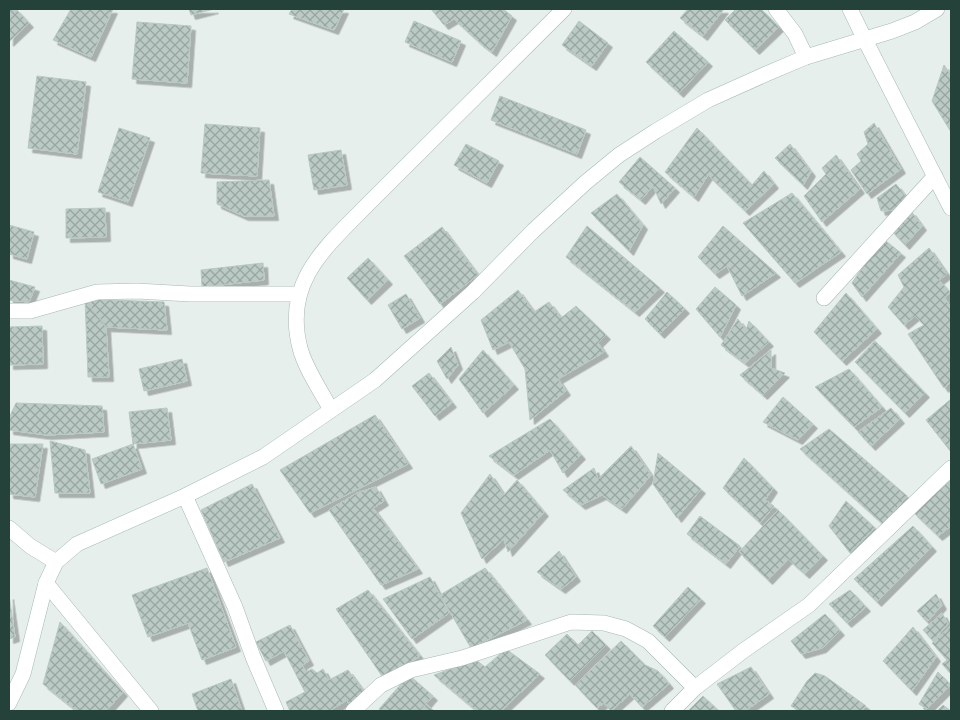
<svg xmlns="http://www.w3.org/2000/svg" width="960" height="720" font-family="'Fira Sans Condensed',sans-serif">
<defs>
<pattern id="building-cross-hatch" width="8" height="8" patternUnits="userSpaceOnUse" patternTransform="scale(1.25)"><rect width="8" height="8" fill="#bbcac4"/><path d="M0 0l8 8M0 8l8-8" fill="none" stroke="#98a6a0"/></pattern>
<filter id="shadow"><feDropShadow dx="4.5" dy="4.5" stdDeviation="0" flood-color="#0004"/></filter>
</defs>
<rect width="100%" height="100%" fill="#e6efeb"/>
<path fill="url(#building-cross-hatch)" stroke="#b8c9c2" filter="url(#shadow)" d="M9,9H16L29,23L9,42Z
M71,9H113L91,57L53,40Z
M189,9H214L191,15Z
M292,9H344L334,30L289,14Z
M431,9H503L512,16L492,52L479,42L454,19L444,25Z
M688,9H724L703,36L680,18Z
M736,9H761L779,27L755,50L725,20Z
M414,21L461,41L452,62L405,42Z
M579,21L608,43L592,66L562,45Z
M137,22L191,26L187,83L132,79Z
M674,31L708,62L679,93L646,62Z
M944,65L951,75V132L932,101Z
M37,76L86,82L77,154L28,148Z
M500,96L586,130L577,154L491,120Z
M874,123L901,169L867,194L851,170L861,161L857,154L868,144L864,132Z
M205,124L260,128L257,176L201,173Z
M119,128L150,138L128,202L98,192Z
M697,128L752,185L764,171L774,184L745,211L708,175L694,197L665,172Z
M466,144L499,161L487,183L454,165Z
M790,144L811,172L803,185L775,158Z
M341,150L347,185L314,190L308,155Z
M836,155L860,189L822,222L804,196L826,174L822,168Z
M640,157L675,188L661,204L653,186L641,200L619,182Z
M269,180L274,216H244L217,204V182Z
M896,184L908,199L895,210L881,211L877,198Z
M792,193L841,252L795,283L743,223Z
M617,194L643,225L629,251L591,213Z
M105,208L106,237L66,238V209Z
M911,211L922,226L905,245L890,229Z
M9,225L34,232L27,259L9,254Z
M587,226L660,288L635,312L566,257Z
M723,226L776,273L742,296L727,266L715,274L698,257Z
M442,227L478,275L440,304L404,256Z
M882,238L901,253L862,297L852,283Z
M929,248L947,274L939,280L950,292L945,298L951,308V382L944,388L908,334L924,325L915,316L904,325L888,307L904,287L898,275Z
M368,258L388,280L367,300L347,278Z
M263,263L264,280L202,287L201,270Z
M9,280L35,287L29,302L9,300Z
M715,287L736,305L720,337L696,309Z
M518,290L534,312L549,302L561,318L576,306L606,335L598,343L604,352L558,379L566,391L530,420L525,369L509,342L493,350L481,320Z
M667,292L685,309L660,334L645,319Z
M846,293L877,329L842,361L814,332Z
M406,294L420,318L402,329L388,305Z
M85,299L164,302L167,330L106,327Z
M85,299L106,327L109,377H88Z
M738,319L746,330L749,321L769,342L745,363L721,345Z
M42,326L43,364L9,365V327Z
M875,341L925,393L905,413L855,362Z
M451,347L458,365L447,379L437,361Z
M483,350L514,385L483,413L459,379Z
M771,350V368L785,373L763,395L740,375Z
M182,359L187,381L144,391L139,369Z
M849,369L882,407L854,427L815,387Z
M429,373L452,403L435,416L412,386Z
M783,397L813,424L798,440L763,422Z
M951,399V452L926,420Z
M16,403L102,406L104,432L47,435L9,430V418Z
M167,408L171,440L133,444L129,412Z
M891,408L900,419L871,446L858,432Z
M375,415L408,464L310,513L280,470Z
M550,419L581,455L563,473L550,450L514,475L489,456Z
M829,429L907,496L883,524L800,449Z
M50,441L85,450L90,493H55Z
M9,444H43L35,497L9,494Z
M133,444L142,469L101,484L92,459Z
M631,446L651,475L622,509L602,495L581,505L563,490L594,468L598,479Z
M658,453L701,489L677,518L653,484Z
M744,458L773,488L765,500L774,506L760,523L723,488Z
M490,474L504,495L517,480L544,512L508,552L504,539L482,559L461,513Z
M951,480V526L938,536L913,512Z
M252,484L280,538L224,562L201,510Z
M376,487L384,501L373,508L418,569L381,585L329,510L357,493Z
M846,501L875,528L850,553L829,526Z
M778,510L823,556L805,574L788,559L768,580L739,552Z
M700,516L740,546L726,564L687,534Z
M913,526L932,547L877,602L854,579Z
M559,551L576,577L561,589L537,572Z
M207,568L236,647L202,660L188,623L148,637L132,595Z
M485,568L527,620L471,648L440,595Z
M430,577L449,613L412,639L383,599Z
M688,587L701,599L665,637L653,626Z
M368,590L420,656L384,679L336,609Z
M850,590L866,607L847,623L829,604Z
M936,594L942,605L927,622L917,611Z
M9,595L15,637L9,639Z
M942,613L948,624L933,641L923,630Z
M825,614L840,631L822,648L801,654L791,641Z
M60,622L123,692L106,711H77L43,684Z
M290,625L309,661L302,665L306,672L312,669L317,673L323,669L329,680L348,670L367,696L350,706L347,700L329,711H290L286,702L305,692L284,651L266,661L256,642Z
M951,626V674L942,664L947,660L932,643Z
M913,627L936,657L912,691L883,661Z
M592,631L606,645L570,681L545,655L567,634L578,645Z
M621,641L645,665L658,671L669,684L642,707L630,694L611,711L604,703L597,708L575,685Z
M506,649L540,674L501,711H477L434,675L476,660L485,667Z
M751,667L769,694L745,711H736L717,684Z
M938,672L951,685L927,709L919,704Z
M815,673L825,676L866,706L862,711H799L791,706L807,681Z
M409,675L433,696L420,711H382L379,709Z
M231,679L242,711H198L192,694Z
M703,696L719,711H688Z
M426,704L434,711H420Z
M943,705L951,711H937Z"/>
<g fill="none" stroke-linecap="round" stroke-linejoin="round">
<defs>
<path id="street" d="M776,9L795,34L806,57
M865,40L951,208
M824,298L935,176
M9,311H30L97,292L137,291L190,294H298
M331,410C321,391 305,368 300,348C283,282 325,248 366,206L564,9
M185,496L235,607L253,657L276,711
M9,528L30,546L56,562
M46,583L151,711
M353,711L381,685L411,670L462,658L571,622L604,623L626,629L648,641L695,688
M672,711L695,688L743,651L809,605L951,468"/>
<path id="secondary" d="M850,9L865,40
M9,703L23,674L46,583L56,562L77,544L185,496L263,457L375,380L473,292L533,231L585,183L619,155L656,131L708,100L766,74L806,57L892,31L915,22L937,9"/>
</defs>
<use href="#street" stroke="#a8b8b2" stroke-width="16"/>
<use href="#secondary" stroke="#a4bbb3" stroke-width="16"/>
<use href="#street" stroke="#fff" stroke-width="15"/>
<use href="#secondary" stroke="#fff" stroke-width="15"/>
</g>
<rect width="960" height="720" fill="none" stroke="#24423a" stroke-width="20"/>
</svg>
